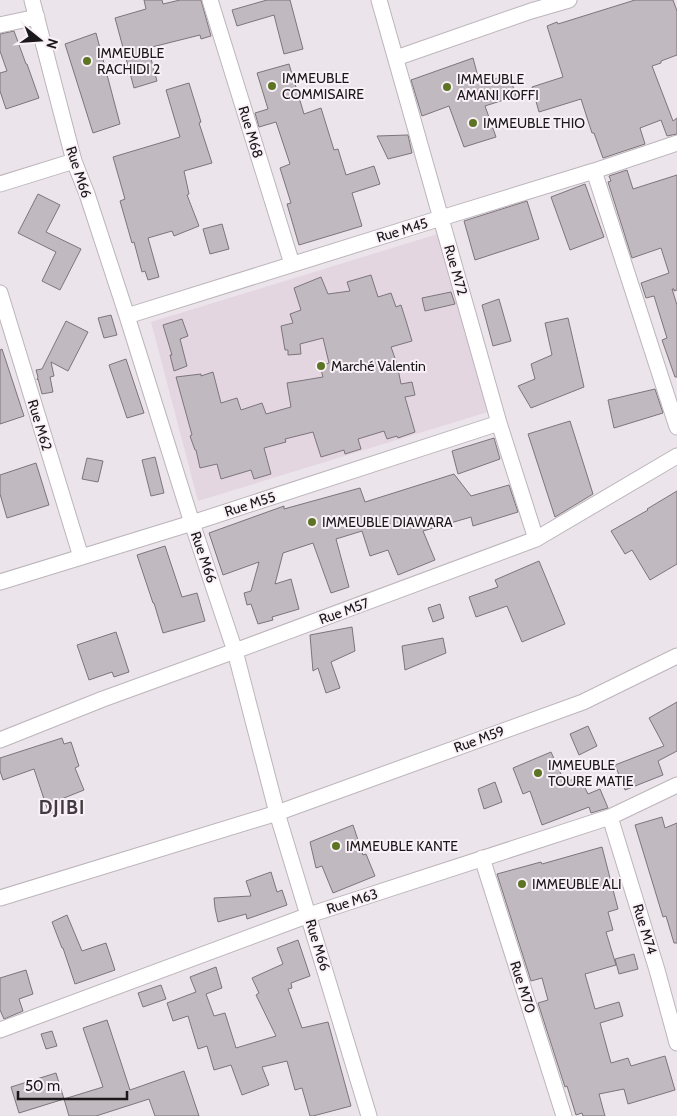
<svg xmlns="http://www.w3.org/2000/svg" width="677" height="1116" font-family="Cabin,sans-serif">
<rect width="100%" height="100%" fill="#ebe4ea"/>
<path fill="#e4d6e1" d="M441,233L491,411L198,501L151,322Z"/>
<path fill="#c0b9bf" stroke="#7c757b" d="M144,0H162L163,4L180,0H201L211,36L201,39L200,35L148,48L157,81L134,88L115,18L146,9Z
M267,0H290L303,49L284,54L274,15L237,26L232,10Z
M635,0H673L677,11V55L661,61V63L652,66L673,121L677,118V134L667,136L661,120L640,128L645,144L603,158L594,133H592L581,99L539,112L532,87L563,77L547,26L557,22L558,24Z
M14,31L26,64H27L39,98L6,109L0,91V73L7,71L0,51V34Z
M96,33L120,124L93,133L65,44Z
M473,58L480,84L509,74L516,96L485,106L496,137L464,147L449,106L422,116L411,80Z
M289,64L304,114L321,108L334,150L338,149L346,175L374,166L380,184L352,193L362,226L299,245L287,204L291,203L280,168L290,164L276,122L259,127L255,113L268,109L257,73Z
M189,83L201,122L199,123L212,163L184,171L189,194L187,195L199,226L174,236L172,231L148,238L159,277L148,280L145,271L142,272L134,242L132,243L120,201L125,199L113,157L180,137L166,90Z
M408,135L412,153L388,159L377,136Z
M627,170L633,189L677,175V290L674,291V289H672L677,305V377H675L662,340L667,338L654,296L646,298L641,283L669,273L661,248L632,258L608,182L611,181L609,176Z
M585,184L604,237L570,250L551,197Z
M38,194L60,205L46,232L81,249L60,290L42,281L56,252L18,233Z
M527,201L539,239L475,260L464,221Z
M222,224L229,249L210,254L203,229Z
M371,275L378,297L391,293L396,307L401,305L407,324L412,341L391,347L397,364L401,384L412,382L415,395L405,397L415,432L398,438L397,436L387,439L384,431L358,439L361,449L345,454L344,450L321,457L313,432L285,439L286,442L264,448L271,474L254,479L251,470L221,479L217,464L200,468L196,450H195L190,436L192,435L176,377L201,374V376L213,372L221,403L237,398L241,410L262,403L266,414L291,407L287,383L323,377L320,366L329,363L323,338L300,344L301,354L288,355V350H285L281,326L293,323L290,314L301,310L294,288L321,277L328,294L350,291L347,282Z
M451,292L455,304L425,311L422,298Z
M499,299L511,341L493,346L482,305Z
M111,315L117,335L104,338L98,318Z
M568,318L584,387L531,408L518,386L535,379L531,364L552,355L545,323Z
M182,319L188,336L180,339L187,366L174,371L170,355H172L163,325Z
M66,321L88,332L68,371L51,362L54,376L50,377L53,392L42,394L38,379L37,380L38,377L36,370L42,369Z
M2,349L24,416L0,424V350Z
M126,359L144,413L127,418L109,365Z
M655,389L663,413L614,428L608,400Z
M570,421L593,494L555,517L528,434Z
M494,438L500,459L458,474L452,451Z
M155,457L164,493L151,496L142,460Z
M87,458L103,461L98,482L82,479Z
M36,463L49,505L7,518L0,494V475Z
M454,474L471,496L509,485L518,512L473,526L471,517L423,531L435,560L398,575L388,550L370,556L362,531L336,539L349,587L331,593L313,543L283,553L275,584L291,579L299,609L272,617L273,620L258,624L251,604L247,605L244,593L251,591L259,562L223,575L209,533L284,506V509L360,488L365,502Z
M677,491V564L650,580L632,550L625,554L611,531L648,510L647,509Z
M165,546L182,597L197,593L205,621L163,633L154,603H153L137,555Z
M539,561L565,624L522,642L507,606L476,617L469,597L498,587L495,580Z
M440,604L444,618L433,622L428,608Z
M352,627L355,651L331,662L340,688L326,693L318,668L313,671L310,635Z
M116,632L129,672L114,677L112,672L89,680L77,645Z
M443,638L446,653L405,670L402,646Z
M677,702V751L658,761L663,775L625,790L615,765L664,746L649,718Z
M588,726L597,746L579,755L570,734Z
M62,738L64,744L71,742L79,766L75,768L84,790L59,800L62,810L49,814L34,769L3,780L0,771V758Z
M551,752L565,783L579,776L588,794L600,789L608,808L591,813L589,807L542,825L530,791L523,794L513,768Z
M495,782L502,802L484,809L478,789Z
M662,817L665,828L677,823V943H674L666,916L663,917L635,825Z
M353,825L363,855L366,854L375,876L333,893L322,866L316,868L310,842Z
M602,847L618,909L608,912L613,930L606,932L616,965L585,974L595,1009L619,1002L623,1016L600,1023L611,1063L628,1058L631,1066L665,1056L675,1090L628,1104L624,1089L599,1094L605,1116H583L582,1113L576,1115L567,1086L565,1087L538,1003L548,1000L542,978L531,981L497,874L541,862L542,864Z
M271,872L277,892L282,890L287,905L247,919L246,914L218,922L215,908L214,898L251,896L246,881Z
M67,915L82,951L106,943L115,970L75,984L63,948H62L52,922Z
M298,940L310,976L291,983L292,988L288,989L302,1028L328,1022L351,1106L313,1116H310L302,1088L295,1090L287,1061L262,1067L269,1085L242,1095L231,1065L214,1070L207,1046L198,1049L188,1016L173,1021L167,1003L196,992L190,977L216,967L222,988L206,994L214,1016L225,1013L236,1048L276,1036L256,995L259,993L252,978L283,964L277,948Z
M634,954L638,969L619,974L615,959Z
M26,970L33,994L19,999L23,1011L4,1019L0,1010V978Z
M161,985L166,999L143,1007L138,993Z
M107,1020L130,1090L184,1071L199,1116H155L149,1099L96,1116H69L64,1099L103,1087L83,1028Z
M52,1031L57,1046L46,1049L41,1034Z
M56,1073L64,1099L19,1113L11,1087Z"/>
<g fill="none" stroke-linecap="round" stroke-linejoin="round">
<defs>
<path id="minor" d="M32,0L74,161L87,194L127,316L192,523L235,651L277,813L369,1116
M210,0L292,264
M379,0L499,423L536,539
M0,25L37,17
M396,58L531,11L569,0
M594,171L677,427
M0,184L74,161
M0,293L81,557
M127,316L441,218L594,171L677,143
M0,582L192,523L499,423
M0,740L103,699L235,651L536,539L677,456
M610,817L657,970L677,1043
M482,858L564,1116
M0,898L277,813L583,702L677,656
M0,1030L309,915L610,817L677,785"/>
</defs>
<use href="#minor" stroke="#bcb5bb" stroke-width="17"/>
<use href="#minor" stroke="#fff" stroke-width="15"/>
</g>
<g fill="#5d7425" stroke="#f9f1f7" stroke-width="2">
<circle cx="87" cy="61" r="5"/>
<circle cx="272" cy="86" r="5"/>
<circle cx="447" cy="87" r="5"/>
<circle cx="473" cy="123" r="5"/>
<circle cx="321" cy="366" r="5"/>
<circle cx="312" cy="522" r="5"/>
<circle cx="538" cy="773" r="5"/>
<circle cx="336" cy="846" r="5"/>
<circle cx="522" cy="884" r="5"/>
</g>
<g text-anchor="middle" stroke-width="4" stroke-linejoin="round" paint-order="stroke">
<g font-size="14" fill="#1a181a" stroke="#f9f1f7" text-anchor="start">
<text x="97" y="58">IMMEUBLE<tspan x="97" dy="16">RACHIDI 2</tspan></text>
<text x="282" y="83">IMMEUBLE<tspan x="282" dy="16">COMMISAIRE</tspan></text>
<text x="457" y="84">IMMEUBLE<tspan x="457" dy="16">AMANI KOFFI</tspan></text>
<text x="483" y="128">IMMEUBLE THIO</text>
<text x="331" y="371">Marché Valentin</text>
<text x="322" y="527">IMMEUBLE DIAWARA</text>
<text x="548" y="770">IMMEUBLE<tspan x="548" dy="16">TOURE MATIE</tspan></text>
<text x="346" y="851">IMMEUBLE KANTE</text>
<text x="532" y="889">IMMEUBLE ALI</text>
</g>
<g font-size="14" fill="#1a181a" stroke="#f9f1f7">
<text transform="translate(251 132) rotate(73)" y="5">Rue M68</text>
<text transform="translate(79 172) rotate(72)" y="5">Rue M66</text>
<text transform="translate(402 230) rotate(-17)" y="5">Rue M45</text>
<text transform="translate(456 270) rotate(74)" y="5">Rue M72</text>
<text transform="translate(40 425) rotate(73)" y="5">Rue M62</text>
<text transform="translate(250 504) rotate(-18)" y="5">Rue M55</text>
<text transform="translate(204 557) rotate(71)" y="5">Rue M66</text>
<text transform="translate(344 611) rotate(-20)" y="5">Rue M57</text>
<text transform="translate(479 739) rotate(-20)" y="5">Rue M59</text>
<text transform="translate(352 901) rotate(-18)" y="5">Rue M63</text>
<text transform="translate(645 929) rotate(73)" y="5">Rue M74</text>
<text transform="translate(318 945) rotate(73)" y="5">Rue M66</text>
<text transform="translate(523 987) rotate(72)" y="5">Rue M70</text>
</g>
<g font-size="19" font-weight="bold" letter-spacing="1" fill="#423c41" stroke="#f9f1f7">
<text x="62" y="814">DJIBI</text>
</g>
</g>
<g transform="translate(40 40) rotate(107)" stroke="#f9f1f7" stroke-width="4" paint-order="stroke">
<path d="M0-4L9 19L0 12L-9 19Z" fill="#1a181a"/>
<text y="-8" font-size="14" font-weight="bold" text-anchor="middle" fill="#1a181a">N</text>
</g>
<path d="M18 1091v8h109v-8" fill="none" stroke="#1a181a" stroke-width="2.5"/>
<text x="25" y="1091" font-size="15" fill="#1a181a" stroke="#f9f1f7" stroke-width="4" paint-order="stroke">50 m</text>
</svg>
